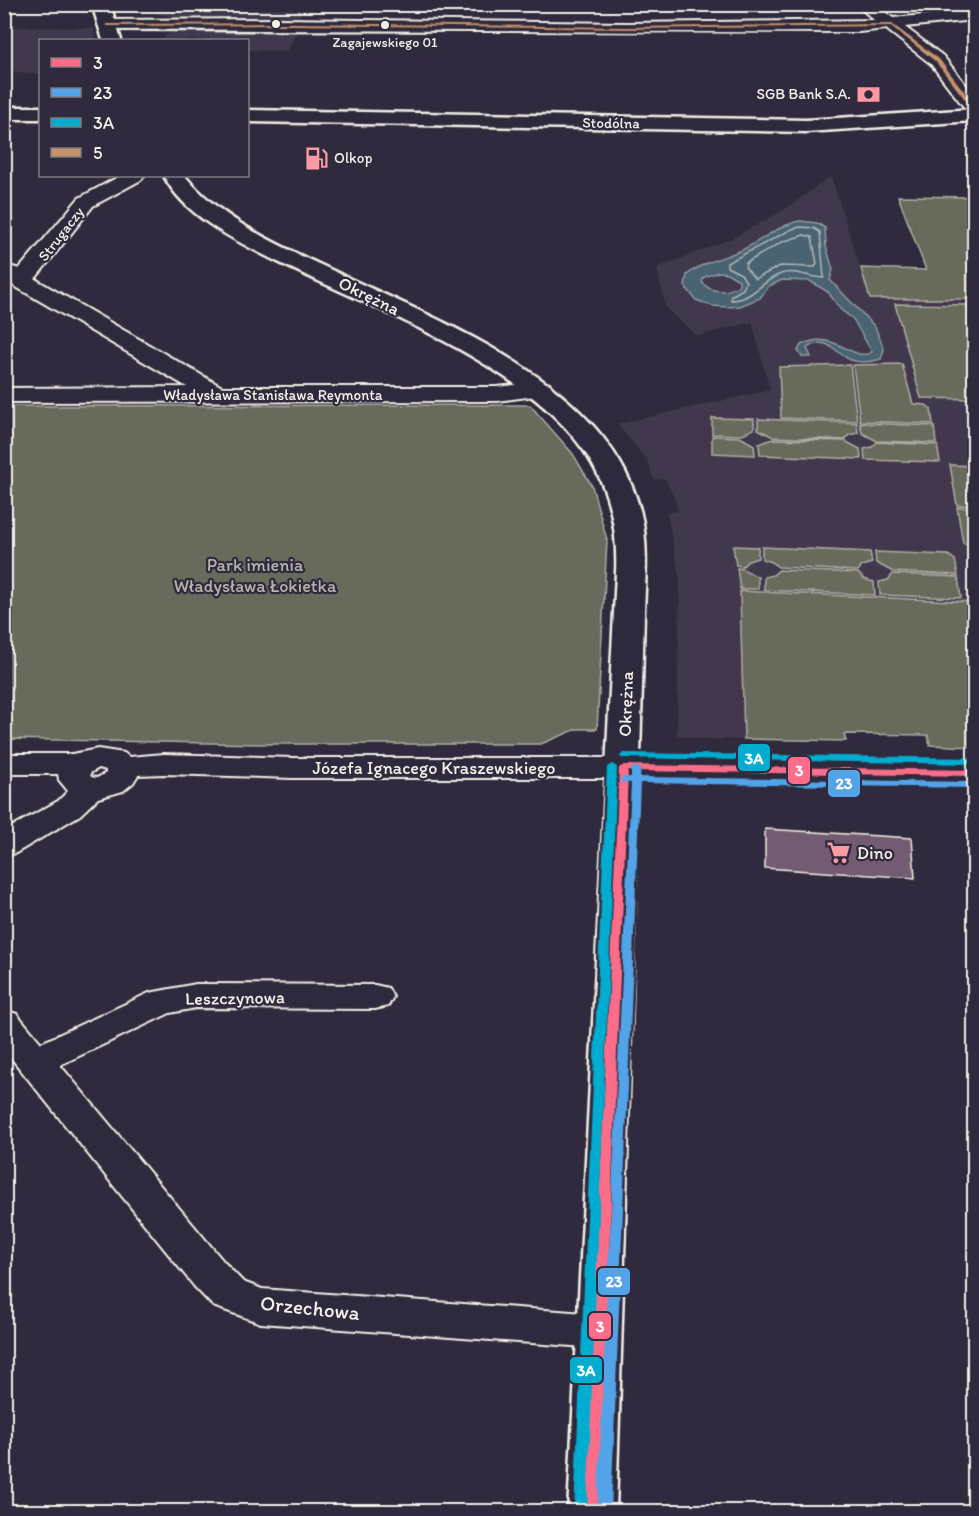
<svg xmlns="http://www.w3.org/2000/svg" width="979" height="1516" font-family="Itim,sans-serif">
<rect width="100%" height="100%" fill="#2f2a3d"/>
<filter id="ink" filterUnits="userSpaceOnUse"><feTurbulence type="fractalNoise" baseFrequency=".0167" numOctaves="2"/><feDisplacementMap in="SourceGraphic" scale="12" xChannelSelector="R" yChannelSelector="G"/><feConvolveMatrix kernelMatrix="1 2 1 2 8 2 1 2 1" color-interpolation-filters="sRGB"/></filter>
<g filter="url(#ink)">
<path fill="#43394d" d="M154,5V4L304,5L299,18L173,17L156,13Z
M5,27L93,28L96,40H40V75L5,70Z
M179,30H231L297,31L287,51L248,50V40H165L164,36Z
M831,176L870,299H974V744L930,745L928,735L844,734L846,741L701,739L677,735L680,580L667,513L679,511L666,479H654L647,460L617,424L770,390L752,322L697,336L666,308L657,268L730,239L784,210Z"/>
<path fill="#676a5c" stroke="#aeaea2" stroke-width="1.5" d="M898,196L974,197V299H870L861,268L926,270Z
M895,304L974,305V399L921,398Z
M902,364L913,404L926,405L931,409L933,424L860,421L853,365Z
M850,365L857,421L781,418L779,367Z
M530,405L573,454L592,486L607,540L597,729H577L541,744H261L5,739V406Z
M712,418L754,419V429L740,435L712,434Z
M758,419L857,423L858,433L849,435L845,440L773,437L758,429Z
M860,423L934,426L936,443L877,441L862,433Z
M712,436L740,437L754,445L755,455L712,453Z
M773,439L845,441L860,449L861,459L760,455L759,444Z
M877,442L937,445L940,462L865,460L864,449L872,447Z
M950,465L974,466V506L957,505Z
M957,507L974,508V549L963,543Z
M733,546L758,547V558L748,561L743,566L736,565Z
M762,547L870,552L872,563L862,566L858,571L778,567L772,562L762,559Z
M875,552L948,555L955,560L958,575L893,572L876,563Z
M737,568C745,568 750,574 758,577V589H740Z
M779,570L858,573L864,579L874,582L875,595L764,590V577L773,575Z
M893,574L958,577L961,598L880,595L879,582L888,580Z
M740,591L974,602V747L930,745L928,735L844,734L846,741L744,739Z"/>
<path fill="#4a6372" stroke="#8e9ca1" stroke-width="1.5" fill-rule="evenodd" d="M800,221L817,223L825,228L826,246L833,270L830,280L875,327L884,349L881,359C872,362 860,363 851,360C836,354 827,334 807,348L811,357H802L798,351L801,345C835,328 854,364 872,352L853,319L841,310L828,292L810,281L782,280L769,286L760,298L740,306L728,307L713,306L696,300L685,286L687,275C703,262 723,258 742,250C761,241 779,225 800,221ZM718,272L727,273L739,280V285C728,293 711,294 702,282L704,277Z"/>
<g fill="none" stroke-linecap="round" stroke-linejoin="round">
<path stroke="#b0b8b9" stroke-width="1.5" d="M801,227L813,228L820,232L824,278C810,278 795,269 781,274C762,280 753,300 731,300V296L743,289L746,282L741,274L727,267V263L792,229Z
M804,235L812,237L817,264L815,267L780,266L755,279L745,267L746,263L782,242Z"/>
</g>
<path fill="#735c71" stroke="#f4f1e8" stroke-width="1.5" d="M765,829L912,838L915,878L765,868Z"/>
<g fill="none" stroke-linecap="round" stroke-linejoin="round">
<defs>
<path id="street" d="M856,4H875L893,18L974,10V20L905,27L943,56L974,95V113L967,111L931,64L886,29L859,32C608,33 358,29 107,30L101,29L98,25L101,21L107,20L276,19L627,23L874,20Z
M120,176H144L141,180L93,206L35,279L222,387H497L541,382L550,384L553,389L550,394L497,401L4,402V388L187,387L4,280V264L19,269L79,198Z
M98,749L124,753L129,757L164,754L292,758H624L635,761L640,768L635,775L624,778H292L164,774L138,775L133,783L123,791L98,798L80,815L16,853L4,856V831L58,801L68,791L59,780L58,774H4V754H72ZM99,768L106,770V773L97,778L91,777L90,773Z
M196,984L375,985L388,988L393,997L388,1006L375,1009L196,1008L170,1013L60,1065L224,1262L243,1282L262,1289L599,1314L614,1319L620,1331L614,1343L599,1348L261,1323L213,1306L194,1286L4,1049V1010L17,1014L41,1043L149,993Z"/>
<path id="secondary" d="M92,4H110L121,40H103Z
M4,107H40V119H4Z
M974,109V121L806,132L248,122V110L806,120Z
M164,176H185C226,225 288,249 344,276C453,327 618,389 643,523C648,553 645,584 644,613C643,662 641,710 640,758L974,763V783L639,778L616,1512H568L616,573C618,528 609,485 582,448C521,362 372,308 278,262C238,242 185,217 164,176Z"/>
</defs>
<use href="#street" stroke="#f4f1e8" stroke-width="4"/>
<use href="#secondary" stroke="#f4f1e8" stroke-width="5"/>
<use href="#street" fill="#2f2a3d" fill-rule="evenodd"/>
<use href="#secondary" fill="#2f2a3d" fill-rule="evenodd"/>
<defs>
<path id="bus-1" d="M624,765L974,770V776L628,771L599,1512H585L619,768Z"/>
<path id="bus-2" d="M636,766L641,769L640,777L974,782V788L640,783L611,1512H597L631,783L621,782L619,780L624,777H631V769Z"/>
<path id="bus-3" d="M624,753L974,758V764L621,758L620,756Z
M612,764L617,767L587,1511L574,1512L607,767Z"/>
<path id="bus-4" d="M293,23L627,27L892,24L939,59L974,104V108H972L935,61L891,26L627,29L293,25L107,26L105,25L107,24Z"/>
</defs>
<use href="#bus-1" stroke="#2f2a3d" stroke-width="5"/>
<use href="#bus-2" stroke="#2f2a3d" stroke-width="5"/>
<use href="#bus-3" stroke="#2f2a3d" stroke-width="5"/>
<use href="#bus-4" stroke="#2f2a3d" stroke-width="5"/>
<use href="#bus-1" fill="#fb6d88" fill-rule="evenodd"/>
<use href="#bus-2" fill="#53a3e8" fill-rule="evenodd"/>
<use href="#bus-3" fill="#06acd0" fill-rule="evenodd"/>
<use href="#bus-4" fill="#c7916a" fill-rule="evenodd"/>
</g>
</g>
<defs>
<symbol id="bank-bare" viewBox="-9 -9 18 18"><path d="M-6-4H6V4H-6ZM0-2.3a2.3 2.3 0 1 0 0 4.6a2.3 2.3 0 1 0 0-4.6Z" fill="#ff9aa2" stroke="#2f2a3d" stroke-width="2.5" paint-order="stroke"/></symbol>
<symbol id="fuel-bare" viewBox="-9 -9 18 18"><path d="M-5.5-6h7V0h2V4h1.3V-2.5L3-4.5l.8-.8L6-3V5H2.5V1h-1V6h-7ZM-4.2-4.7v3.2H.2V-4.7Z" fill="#ff9aa2" stroke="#2f2a3d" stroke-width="2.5" paint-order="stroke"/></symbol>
<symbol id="supermarket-bare" viewBox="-9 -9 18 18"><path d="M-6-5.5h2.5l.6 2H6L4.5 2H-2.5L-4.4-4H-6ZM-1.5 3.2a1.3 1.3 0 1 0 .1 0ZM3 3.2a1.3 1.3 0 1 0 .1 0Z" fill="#ff9aa2" stroke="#2f2a3d" stroke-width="2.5" paint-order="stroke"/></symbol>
</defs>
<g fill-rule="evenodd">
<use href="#bank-bare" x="852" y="78" width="33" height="33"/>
<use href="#fuel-bare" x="300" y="142" width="33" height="33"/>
<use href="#supermarket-bare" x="822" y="836" width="33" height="33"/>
</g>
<g fill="#f4f1e8" stroke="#2f2a3d" stroke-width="2">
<circle cx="276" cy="24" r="5"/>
<circle cx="385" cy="25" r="5"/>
</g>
<g text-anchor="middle" stroke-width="4.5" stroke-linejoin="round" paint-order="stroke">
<g font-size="14" fill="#f4f1e8" stroke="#2f2a3d">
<text x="385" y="47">Zagajewskiego 01</text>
</g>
<g font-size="15" fill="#f4f1e8" stroke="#2f2a3d" text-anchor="end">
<text x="851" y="99">SGB Bank S.A.</text>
<text x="334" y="163" text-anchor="start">Olkop</text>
</g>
<g font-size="15" fill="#f4f1e8" stroke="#2f2a3d">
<text transform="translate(611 123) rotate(1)" y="5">Stodólna</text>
<text transform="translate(61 234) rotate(-52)" y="5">Strugaczy</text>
<text x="273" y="400">Władysława Stanisława Reymonta</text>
</g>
<g font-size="18" fill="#f4f1e8" stroke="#2f2a3d">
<text transform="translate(369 296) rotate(26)" y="6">Okrężna</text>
<text transform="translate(626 704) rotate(-88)" y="6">Okrężna</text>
<text x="434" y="774">Józefa Ignacego Kraszewskiego</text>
<text transform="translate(235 998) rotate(-1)" y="6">Leszczynowa</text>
</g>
<g font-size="18" fill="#b5b4a9" stroke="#2f2a3d">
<text x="255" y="571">Park imienia<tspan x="255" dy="21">Władysława Łokietka</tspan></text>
</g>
<g font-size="18" fill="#f4f1e8" stroke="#2f2a3d" text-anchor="start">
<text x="857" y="859">Dino</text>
</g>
<g font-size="21" fill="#f4f1e8" stroke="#2f2a3d">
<text transform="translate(310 1308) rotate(6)" y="7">Orzechowa</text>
</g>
</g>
<g stroke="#2f2a3d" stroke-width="2">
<rect x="737" y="743" width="34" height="29" rx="6" fill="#06acd0"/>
<rect x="787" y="756" width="24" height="29" rx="6" fill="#fb6d88"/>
<rect x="827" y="769" width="34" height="29" rx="6" fill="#53a3e8"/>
<rect x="597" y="1267" width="34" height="29" rx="6" fill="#53a3e8"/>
<rect x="588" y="1312" width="24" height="28" rx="6" fill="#fb6d88"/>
<rect x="569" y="1356" width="34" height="28" rx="6" fill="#06acd0"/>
</g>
<g font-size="16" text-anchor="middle" font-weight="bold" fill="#fff">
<text x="754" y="764">3A</text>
<text x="799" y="776">3</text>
<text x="844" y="789">23</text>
<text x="614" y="1287">23</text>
<text x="600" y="1332">3</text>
<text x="586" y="1376">3A</text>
</g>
<rect width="979" height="1516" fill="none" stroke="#2f2a3d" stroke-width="24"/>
<rect x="12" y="12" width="955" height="1492" fill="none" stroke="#f4f1e8" stroke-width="2" filter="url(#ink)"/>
<rect x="39" y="39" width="210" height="138" fill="#2f2a3d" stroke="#7e7a81" stroke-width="1.5"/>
<rect x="51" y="58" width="30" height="9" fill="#fb6d88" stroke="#7e7a81" stroke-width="1.5"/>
<text x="93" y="69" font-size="18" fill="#f4f1e8">3</text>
<rect x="51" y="88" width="30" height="9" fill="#53a3e8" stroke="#7e7a81" stroke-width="1.5"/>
<text x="93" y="99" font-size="18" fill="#f4f1e8">23</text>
<rect x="51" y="118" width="30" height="9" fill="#06acd0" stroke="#7e7a81" stroke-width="1.5"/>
<text x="93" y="129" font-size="18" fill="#f4f1e8">3A</text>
<rect x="51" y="148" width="30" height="9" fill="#c7916a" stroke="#7e7a81" stroke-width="1.5"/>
<text x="93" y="159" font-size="18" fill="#f4f1e8">5</text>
</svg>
